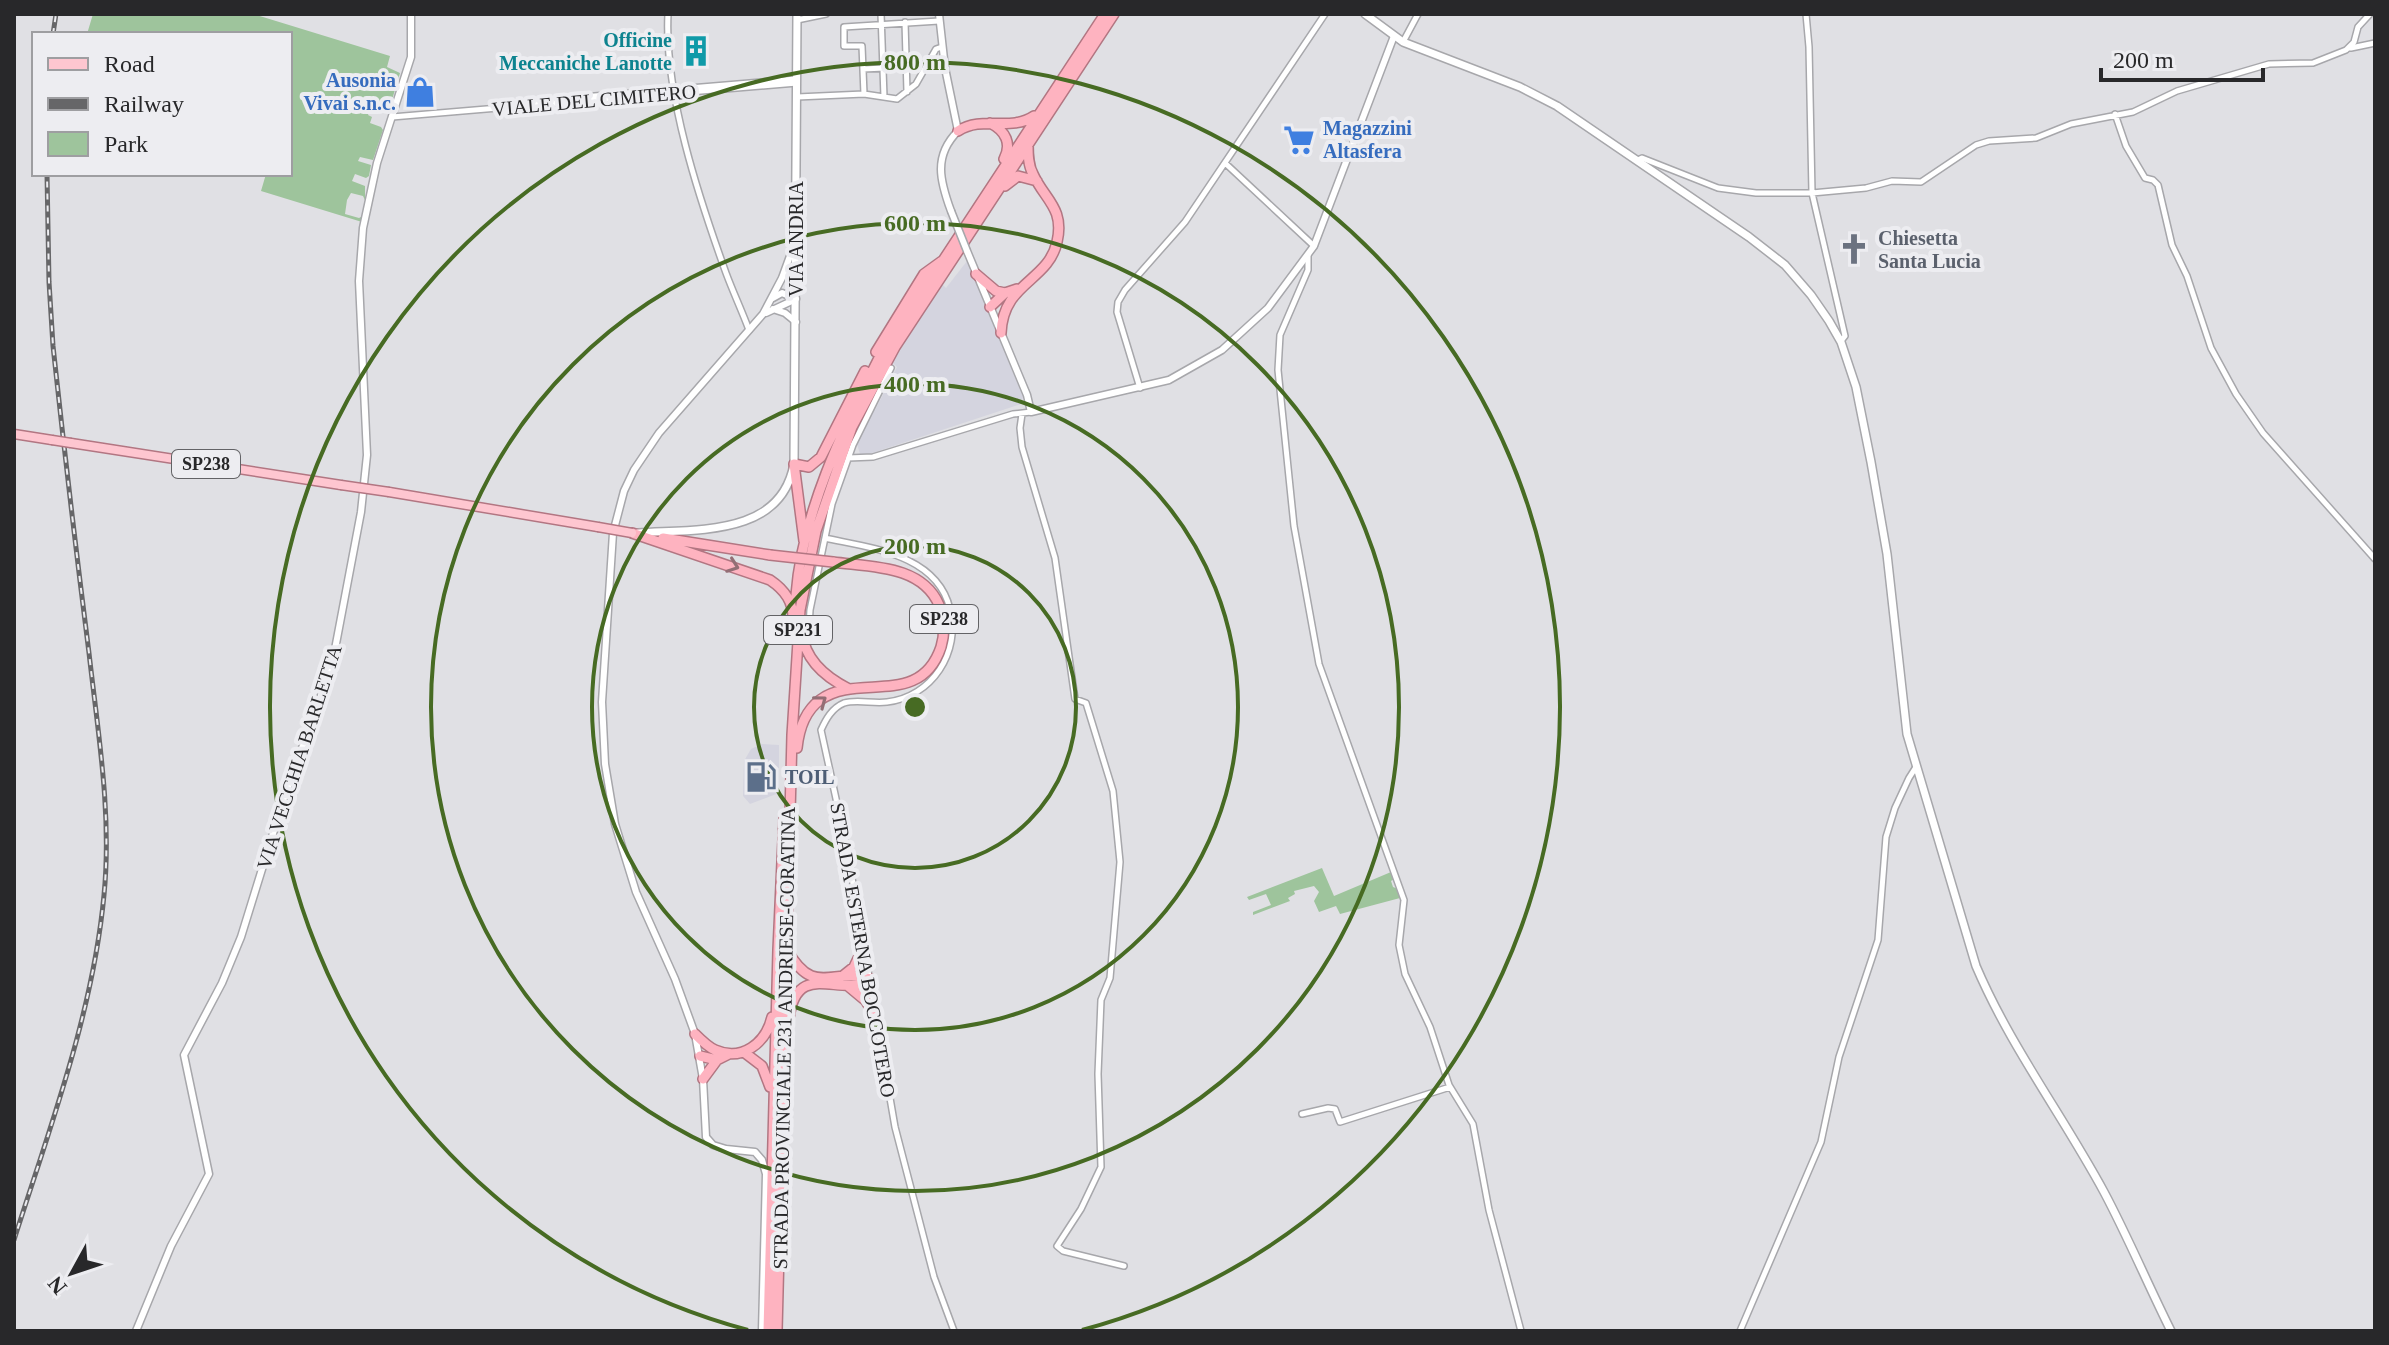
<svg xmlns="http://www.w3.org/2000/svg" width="2389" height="1345" font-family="'Times New Roman',serif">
<rect width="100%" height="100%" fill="#e0e0e4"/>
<path fill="#d4d4df" d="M967,261L1023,397L1021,404L866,455L860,454L857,444L871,413L875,410L897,367L892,362L942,284L946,288Z
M762,744L779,745V793L750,804L743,796L744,761L751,749Z"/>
<path fill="#9ec49c" d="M93,14H253L390,56L387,67L400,73L391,103L388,105L377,101L375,107H371L368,115L372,117L370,123L381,127L383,130L373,160L360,157L358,161L371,165L369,176L366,178L355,174L352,181L365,186V200L363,196L351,193L347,200L345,214L359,218L363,216L362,222L261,191L266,174H290V34H87Z
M1322,868L1334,896L1391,872L1394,879L1391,881L1393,887L1398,889L1400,898L1340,914L1336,906L1319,912L1314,901L1319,892L1314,886L1294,891L1295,894L1288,898L1290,901L1253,915V912L1271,905L1266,894L1249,900L1247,897Z"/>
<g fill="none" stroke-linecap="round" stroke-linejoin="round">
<defs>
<path id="minor" d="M668,14C664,93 699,198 726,273C733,292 742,311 749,330
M881,14L884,97
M1806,14L1809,47L1812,193L1845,336L1841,341
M797,20L826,14
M905,22L907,92
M1403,42L1418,14
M2351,48L2375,43
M863,69L906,67
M864,94L862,46H844V27L939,21
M797,97L864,94L897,99L916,84L936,49L942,47
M511,103L796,79
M2115,114L2126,146L2145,178L2153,180L2158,185L2172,245L2187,276L2211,348L2236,394L2263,433L2375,559
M392,117L797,83
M1638,160L1642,158L1718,188L1756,193H1812L1866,188L1892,181L1921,182L1976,145L1989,141L2036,138L2071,124L2133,112L2177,91L2269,64L2313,63L2346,50L2354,42L2358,27L2370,14
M1225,163L1314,246
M1308,255V270L1280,335L1278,370L1294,526L1319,664L1404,900L1399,945L1405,974L1430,1027L1449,1085L1473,1124L1489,1210L1521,1331
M1140,388L1117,312L1118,302L1125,290L1185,222L1325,14
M1022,414L1020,428L1022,447L1055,558L1075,699L1086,703L1113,791L1120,862L1110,978L1101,1000L1098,1074L1101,1167L1081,1209L1057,1246L1063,1251L1124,1266
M848,458L873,457L1013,414L1031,412
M825,538C870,548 937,554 950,609C961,652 932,697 887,702C873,704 857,699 844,703C832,708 826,719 821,730L847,849L895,1127L934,1277L954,1331
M822,635H812L809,627L810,610L832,504L853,445L891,368
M1302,1114L1328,1108L1335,1109L1340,1122L1450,1087
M1740,1331L1821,1142L1839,1057L1878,940L1886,837L1895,808L1909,778L1916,767"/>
<path id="tertiary" d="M939,14L945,68L958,131C933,156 940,181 951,211
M967,251L1027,395L1031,412L1169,380L1222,350L1268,308L1314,246L1394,36
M773,298L782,293L796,299
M773,309L785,313L796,322
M766,313L796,299
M136,1331L171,1246L209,1174L184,1055L222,983L241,937L284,798L332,665L361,512L367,455L359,281L363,228L377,163L411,57V14
M762,1331L766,1174L762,1160L755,1152L726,1149L713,1145L706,1137L703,1079L695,1034L675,979L636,892L615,824L605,764L602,702L613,533L624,491L634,470L659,433L763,314L782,278L794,245"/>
<path id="secondary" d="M1365,14L1403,42L1520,87L1557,106L1749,237L1785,265L1811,295L1829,321L1841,342L1856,387L1871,462L1887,554L1907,734L1976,966C2010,1046 2063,1116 2104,1192C2128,1237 2148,1285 2171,1331
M638,533C696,529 781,537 794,464L797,14"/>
<path id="primary" d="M14,434L52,440
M71,443L341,485
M389,492L598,527"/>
<path id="trunk" d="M990,123C1006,131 1012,144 1004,159
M958,131C983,115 1010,132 1034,116
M1005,186L1018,176L1037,181
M976,274L996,291L1005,293
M990,307L1005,293L1017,289
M1001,333C1003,282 1048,282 1057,242C1065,208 1044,199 1033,174C1028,165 1028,154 1028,144
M876,352L924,274L942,261
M632,533L770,580C785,590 794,602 793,621
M663,538L770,555
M804,541L794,464L809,467L821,457L865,371
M796,595C802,514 843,429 879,358L1105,14
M802,633C805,660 827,678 849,689
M797,748C799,729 805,711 820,700C858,672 920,709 941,647C945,633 945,619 939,605C922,565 871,567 833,562
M787,950C815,999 832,966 871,979
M844,975L854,967L864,946
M848,986L866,1001L877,1019
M789,1018C797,957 843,1000 871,979
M695,1034C701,1040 708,1047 715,1050C742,1062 766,1043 772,1017
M745,1053L762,1066L770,1087
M700,1056L717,1060
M703,1079L717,1060L729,1054
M768,1331L778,950L784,818
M777,1331L792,735L800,610L816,531L852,427L895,347L1114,14"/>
</defs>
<use href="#minor" stroke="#a7a7ab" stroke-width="8"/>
<use href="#tertiary" stroke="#a7a7ab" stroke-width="9"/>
<use href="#secondary" stroke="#a7a7ab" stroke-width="10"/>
<use href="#primary" stroke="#b27682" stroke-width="11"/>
<use href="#trunk" stroke="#b27682" stroke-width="12"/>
<use href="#minor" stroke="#fff" stroke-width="5"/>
<use href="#tertiary" stroke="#fff" stroke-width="6"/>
<use href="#secondary" stroke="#fff" stroke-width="7"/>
<use href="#primary" stroke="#fec6d0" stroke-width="8"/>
<use href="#trunk" stroke="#feb3c0" stroke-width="9"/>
<defs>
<path id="rail" d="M53,34L56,14
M14,1240C50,1127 93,1013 104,895C112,814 98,733 89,653C76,551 64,448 53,346L49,282L47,174"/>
</defs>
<use href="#rail" stroke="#666668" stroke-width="5"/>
<use href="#rail" stroke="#ededf1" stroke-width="2" stroke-dasharray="6" stroke-linecap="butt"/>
<defs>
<path id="tertiary-bridge" d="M951,211L967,251"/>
<path id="primary-bridge" d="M52,440L71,443
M341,485L389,492
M598,527L632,533"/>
<path id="trunk-bridge" d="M770,555L833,562"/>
</defs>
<use href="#tertiary-bridge" stroke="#a7a7ab" stroke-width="9" stroke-linecap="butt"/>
<use href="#primary-bridge" stroke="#b27682" stroke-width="11" stroke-linecap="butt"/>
<use href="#trunk-bridge" stroke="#b27682" stroke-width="12" stroke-linecap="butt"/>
<use href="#tertiary-bridge" stroke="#fff" stroke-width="6"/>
<use href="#primary-bridge" stroke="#fec6d0" stroke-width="8"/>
<use href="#trunk-bridge" stroke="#feb3c0" stroke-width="9"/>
</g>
<defs><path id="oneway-chevron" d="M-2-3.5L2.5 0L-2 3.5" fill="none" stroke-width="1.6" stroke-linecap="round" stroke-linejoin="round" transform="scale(2)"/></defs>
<g stroke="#936e75">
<use href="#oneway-chevron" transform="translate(733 566) rotate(20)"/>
<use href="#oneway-chevron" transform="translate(821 701) rotate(-37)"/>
</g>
<g fill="none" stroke="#476b23" stroke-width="4">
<circle cx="915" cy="707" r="161"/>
<circle cx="915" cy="707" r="323"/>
<circle cx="915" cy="707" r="484"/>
<path d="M748 1330A645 645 0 1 1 1082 1330"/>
</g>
<defs>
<symbol id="building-bare" viewBox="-9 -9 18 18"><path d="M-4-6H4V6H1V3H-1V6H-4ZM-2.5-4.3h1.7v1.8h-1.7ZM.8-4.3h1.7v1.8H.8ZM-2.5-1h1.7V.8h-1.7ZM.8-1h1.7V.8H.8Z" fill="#0f9aa8" stroke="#ededf1" stroke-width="2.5" paint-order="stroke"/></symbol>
<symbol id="shop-bare" viewBox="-9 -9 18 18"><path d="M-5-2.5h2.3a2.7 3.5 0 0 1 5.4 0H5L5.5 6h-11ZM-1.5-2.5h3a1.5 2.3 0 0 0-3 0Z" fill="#3f7fe0" stroke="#ededf1" stroke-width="2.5" paint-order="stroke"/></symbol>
<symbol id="supermarket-bare" viewBox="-9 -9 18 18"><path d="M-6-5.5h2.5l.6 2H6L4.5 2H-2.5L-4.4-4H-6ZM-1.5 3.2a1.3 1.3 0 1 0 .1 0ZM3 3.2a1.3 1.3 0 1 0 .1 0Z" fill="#3f7fe0" stroke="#ededf1" stroke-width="2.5" paint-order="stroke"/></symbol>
<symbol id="church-bare" viewBox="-9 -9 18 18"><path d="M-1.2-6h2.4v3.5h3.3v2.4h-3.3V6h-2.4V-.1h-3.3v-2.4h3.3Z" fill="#6b7280" stroke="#ededf1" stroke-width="2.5" paint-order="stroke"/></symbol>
<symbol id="fuel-bare" viewBox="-9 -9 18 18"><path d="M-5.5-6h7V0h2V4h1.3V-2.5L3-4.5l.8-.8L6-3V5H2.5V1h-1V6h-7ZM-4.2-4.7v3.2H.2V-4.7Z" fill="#5c6f8a" stroke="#ededf1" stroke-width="2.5" paint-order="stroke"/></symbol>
</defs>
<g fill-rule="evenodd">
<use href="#building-bare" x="674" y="29" width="44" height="44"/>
<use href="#shop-bare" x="398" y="70" width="44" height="44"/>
<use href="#supermarket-bare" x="1277" y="118" width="44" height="44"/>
<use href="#church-bare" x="1832" y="227" width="44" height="44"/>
<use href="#fuel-bare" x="739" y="755" width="44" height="44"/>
</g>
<g text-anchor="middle" stroke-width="8" stroke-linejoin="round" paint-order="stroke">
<g fill="#ededf1" stroke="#636366" stroke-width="2">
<rect x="172" y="450" width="68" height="28" rx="6"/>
<rect x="910" y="605" width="68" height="28" rx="6"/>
<rect x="764" y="616" width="68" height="28" rx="6"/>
</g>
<g font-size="18" font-weight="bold" fill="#28282a">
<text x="206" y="470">SP238</text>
<text x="944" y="625">SP238</text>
<text x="798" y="636">SP231</text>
</g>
<g font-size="20" font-weight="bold" fill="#0d838f" stroke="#ededf1" text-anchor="end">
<text x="672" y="47">Officine<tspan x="672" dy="23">Meccaniche Lanotte</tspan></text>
</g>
<g font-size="20" font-weight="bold" fill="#366cbe" stroke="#ededf1" text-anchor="end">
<text x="396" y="87">Ausonia<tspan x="396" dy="23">Vivai s.n.c.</tspan></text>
<text x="1323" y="135" text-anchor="start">Magazzini<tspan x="1323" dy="23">Altasfera</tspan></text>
</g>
<g font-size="20" fill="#28282a" stroke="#ededf1">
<text transform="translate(594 100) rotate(-5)" y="7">VIALE DEL CIMITERO</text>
<text transform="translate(796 239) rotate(-90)" y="7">VIA ANDRIA</text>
<text transform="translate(299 757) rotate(-72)" y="7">VIA VECCHIA BARLETTA</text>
<text transform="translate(863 950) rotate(80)" y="7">STRADA ESTERNA BOCCOTERO</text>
<text transform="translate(784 1038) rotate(-89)" y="7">STRADA PROVINCIALE 231 ANDRIESE-CORATINA</text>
</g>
<g font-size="20" font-weight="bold" fill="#5b616d" stroke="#ededf1" text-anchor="start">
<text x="1878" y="245">Chiesetta<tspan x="1878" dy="23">Santa Lucia</tspan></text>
</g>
<g font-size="20" font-weight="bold" fill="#4e5e75" stroke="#ededf1" text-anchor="start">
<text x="785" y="784">TOIL</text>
</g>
</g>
<circle cx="915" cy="707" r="12" fill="#476b23" stroke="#ededf1" stroke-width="4"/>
<g font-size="24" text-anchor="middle" font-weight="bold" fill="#476b23" stroke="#ededf1" stroke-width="8" stroke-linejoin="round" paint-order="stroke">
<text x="915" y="70">800 m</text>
<text x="915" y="231">600 m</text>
<text x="915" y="392">400 m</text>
<text x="915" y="554">200 m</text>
</g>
<rect width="2389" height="1345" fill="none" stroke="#28282a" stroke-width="32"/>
<rect x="32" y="32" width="260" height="144" fill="#ededf1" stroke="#9e9ea1" stroke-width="2"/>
<rect x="48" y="58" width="40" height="12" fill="#fec6d0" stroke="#9e9ea1" stroke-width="2"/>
<text x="104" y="72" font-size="24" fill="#28282a">Road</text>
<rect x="48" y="98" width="40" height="12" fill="#666668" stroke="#9e9ea1" stroke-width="2"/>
<text x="104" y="112" font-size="24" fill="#28282a">Railway</text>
<rect x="48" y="132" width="40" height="24" fill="#9ec49c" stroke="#9e9ea1" stroke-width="2"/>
<text x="104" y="152" font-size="24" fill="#28282a">Park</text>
<g transform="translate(72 1273) rotate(230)" stroke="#ededf1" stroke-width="6" paint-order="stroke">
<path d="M0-6L14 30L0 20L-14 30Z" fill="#28282a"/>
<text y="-12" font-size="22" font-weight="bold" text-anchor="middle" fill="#28282a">N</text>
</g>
<path d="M2101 68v12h162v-12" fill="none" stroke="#28282a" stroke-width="4"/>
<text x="2113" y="68" font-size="24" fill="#28282a" stroke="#ededf1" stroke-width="6" paint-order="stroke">200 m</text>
</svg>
